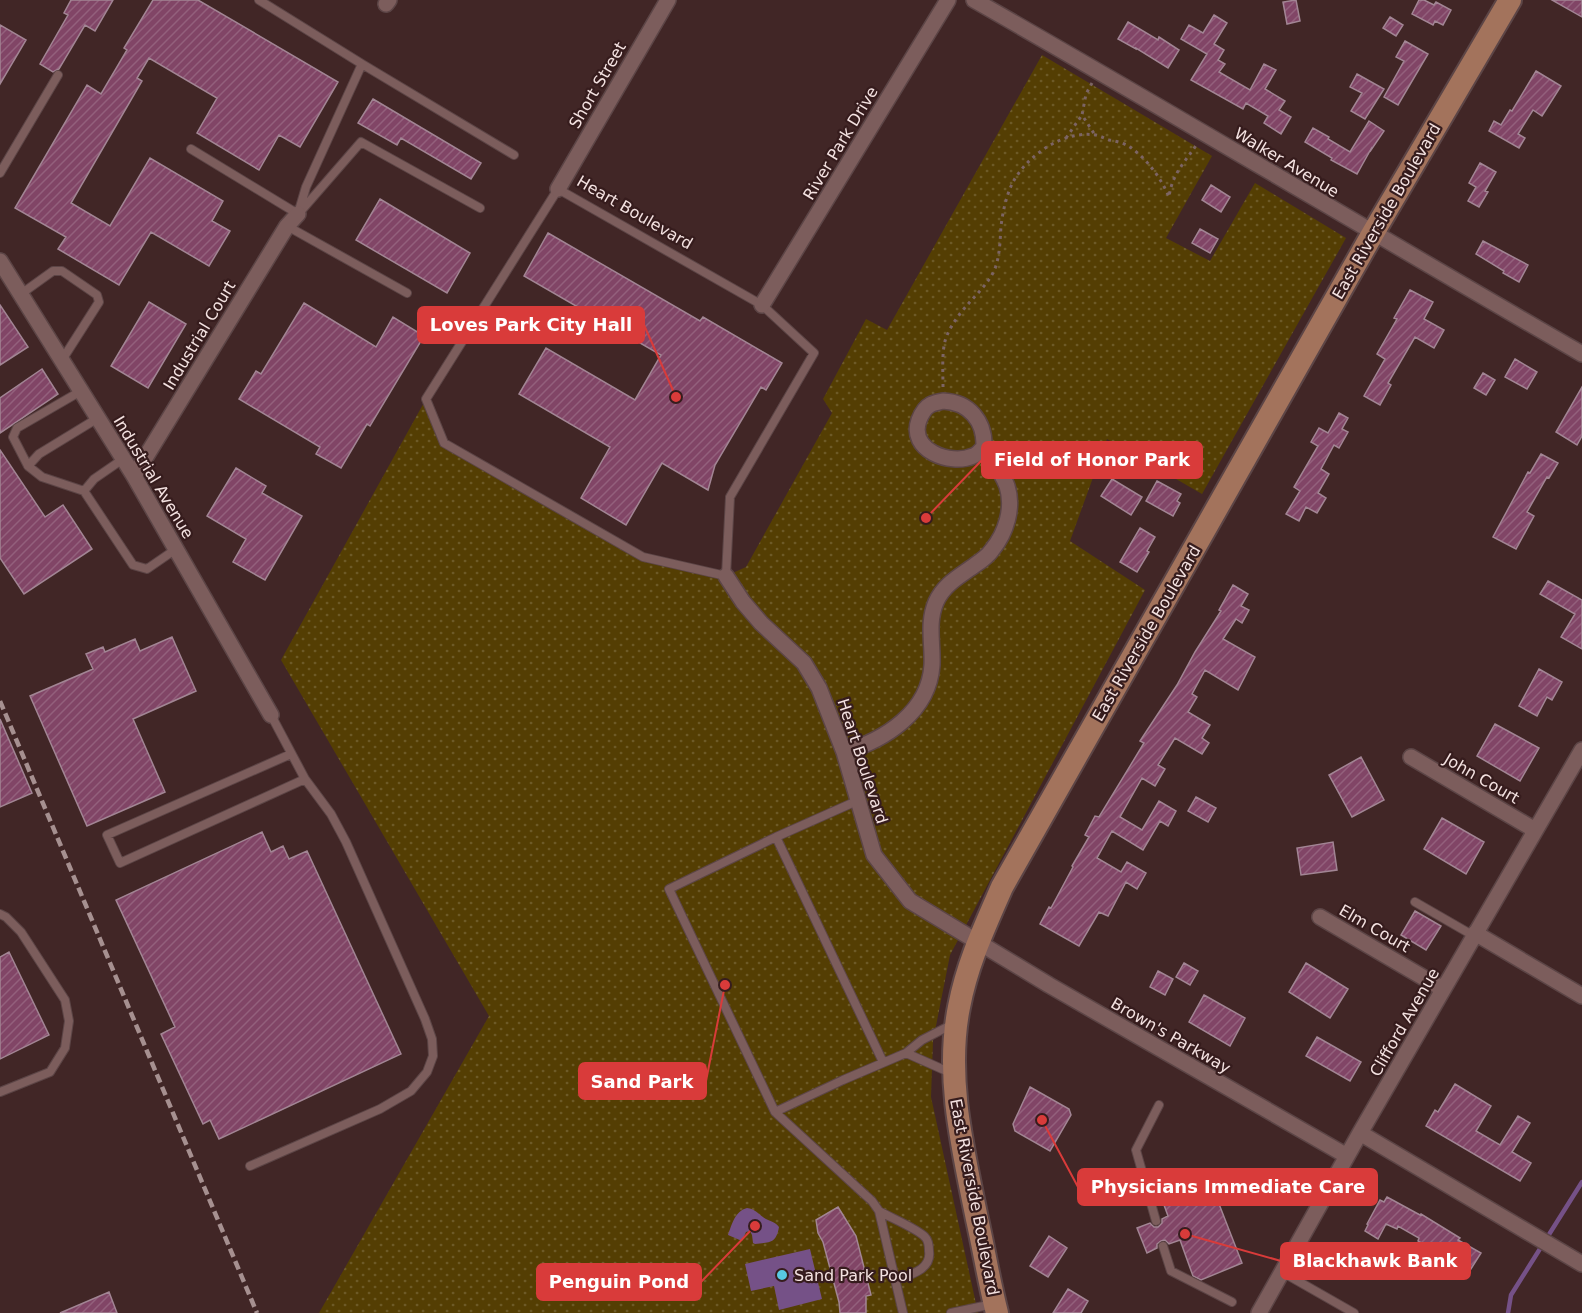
<svg xmlns="http://www.w3.org/2000/svg" width="1582" height="1313" font-family="'DejaVu Sans',sans-serif">
<defs>
<pattern id="park-dots" width="8" height="8" patternUnits="userSpaceOnUse" patternTransform="scale(1.5)"><rect width="8" height="8" fill="#543e03"/><path d="M2 2h.1M6 6h.1" fill="none" stroke="#6d5a27" stroke-width="1.8" stroke-linecap="round"/></pattern>
<pattern id="building-hatch" width="6" height="6" patternUnits="userSpaceOnUse" patternTransform="scale(1.5)"><rect width="6" height="6" fill="#814566"/><path d="M-1 1l2-2M0 6l6-6M5 7l2-2" fill="none" stroke="#93607c"/></pattern>
</defs>
<rect width="100%" height="100%" fill="#412626"/>
<path fill="url(#park-dots)" d="M1042,55L1212,156L1166,238L1210,261L1255,183L1346,238L1202,494L1107,439L1070,541L1145,590L950,955L933,1041L931,1097L978,1313H319L489,1016L281,660L426,399L444,443L643,557L726,576L746,567L832,413L823,399L866,319L887,330Z"/>
<path fill="#755187" d="M747,1208C756,1209 759,1215 766,1219C772,1222 775,1222 779,1227C776,1244 770,1242 755,1244L753,1243L752,1235L750,1231L746,1232L742,1241L728,1235C732,1224 735,1211 747,1208Z
M810,1249L822,1299L779,1310L774,1286L751,1291L745,1264Z"/>
<g fill="none" stroke-linecap="round" stroke-linejoin="round">
<path stroke="#755187" stroke-width="4.5" d="M1508,1313L1511,1295L1582,1182"/>
</g>
<path fill="url(#building-hatch)" stroke="#a28594" stroke-width="1.5" d="M71,0H113L95,31L85,25L59,69L53,72L40,64L68,15L64,13Z
M153,0H198L338,82L300,147L279,135L259,170L197,133L217,98L149,58L137,78L142,81L71,203L110,226L150,158L223,201L212,221L230,231L209,266L151,232L119,285L58,249L66,237L15,208L87,85L101,94L127,50L124,48Z
M1296,0L1300,21L1287,24L1283,2Z
M1419,0H1424L1434,5L1436,2L1451,10L1443,25L1435,21L1433,25L1412,14Z
M1552,0H1582V17Z
M1214,15L1227,23L1214,44L1224,50L1218,60L1225,64L1219,72L1250,90L1264,64L1276,70L1265,89L1285,101L1279,110L1291,117L1281,134L1264,123L1268,116L1246,103L1243,109L1191,80L1207,54L1181,39L1189,25L1203,33Z
M1390,17L1403,25L1396,36L1383,28Z
M1128,22L1158,40L1159,37L1179,50L1168,68L1136,48V49L1118,39Z
M0,25L26,40L0,84Z
M1405,41L1428,54L1398,105L1384,97L1404,61L1396,57Z
M1536,71L1561,86L1542,116L1533,110L1518,134L1525,138L1519,148L1489,131L1494,121L1501,125L1510,110L1512,111Z
M1357,74L1384,89L1365,119L1351,111L1362,93L1350,87Z
M373,99L481,163L471,179L401,138L397,145L358,123Z
M1369,121L1384,131L1371,150V149L1357,174L1331,160L1332,158L1305,142L1313,128L1329,137L1328,139L1350,152Z
M1480,163L1496,172L1485,191L1488,192L1479,207L1468,201L1476,187L1469,183Z
M1211,185L1230,197L1221,212L1202,200Z
M380,199L470,253L447,293L356,240Z
M1200,229L1218,239L1210,253L1192,243Z
M548,233L700,321L703,317L782,363L766,390L761,387L715,465L708,490L662,463L626,525L581,498L610,447L519,394L546,348L635,400L661,355L524,276Z
M1483,241L1528,265L1519,282L1503,273L1504,271L1476,254Z
M1410,290L1433,302L1424,319L1444,330L1434,348L1415,337L1388,383L1391,385L1380,405L1364,396L1385,359L1377,354L1397,319L1394,318Z
M149,302L186,324L148,388L111,366Z
M304,303L376,347L393,317L424,336L370,426L367,424L341,468L316,454L320,447L239,399L256,371L261,374Z
M0,305L28,347L0,365Z
M1515,359L1537,372L1527,389L1505,377Z
M42,369L58,394L0,433V398Z
M1483,373L1495,380L1486,395L1474,388Z
M1582,387V436L1577,445L1556,432Z
M1339,413L1348,418L1342,429L1348,432L1339,448L1334,445L1321,469L1329,474L1318,493L1326,498L1317,513L1306,507L1299,521L1286,514L1300,491L1294,487L1318,446L1311,442L1319,428L1328,433Z
M0,450L45,517L63,505L92,549L24,594L0,558Z
M1541,454L1558,463L1549,478L1547,477L1527,512L1534,516L1516,549L1493,537L1528,472L1530,473Z
M236,468L266,486L262,493L302,516L265,580L233,562L246,539L207,516Z
M1112,479L1142,497L1131,515L1101,496Z
M1157,481L1181,494L1177,501L1180,503L1173,516L1146,501Z
M1140,528L1155,537L1147,551L1149,552L1137,572L1120,562Z
M1548,581L1582,600V649L1561,637L1575,614L1540,594Z
M1233,585L1248,594L1241,606L1249,610L1242,623L1236,619L1223,639L1255,657L1238,690L1205,670L1192,694L1197,697L1188,712L1210,725L1202,738L1209,743L1202,754L1175,738L1158,765L1165,769L1155,786L1142,778L1120,817L1142,830L1159,801L1176,811L1168,826L1160,821L1143,850L1112,831L1097,858L1121,872L1127,862L1146,873L1137,889L1126,882L1108,916L1099,912L1079,946L1040,924L1049,907L1051,908L1073,867L1072,866L1089,837L1085,835L1095,816L1099,817L1144,743L1140,741L1177,685L1195,652L1221,611L1219,610Z
M172,637L196,691L133,719L165,792L87,826L30,696L93,669L86,654L103,647L105,652L135,639L140,651Z
M1539,669L1562,682L1552,700L1547,697L1537,716L1519,706Z
M0,719L32,793L0,807Z
M1495,724L1539,748L1520,781L1477,756Z
M1361,757L1384,800L1352,817L1329,775Z
M1196,797L1216,808L1208,822L1188,811Z
M1442,818L1484,842L1466,874L1424,849Z
M262,832L271,852L283,846L289,859L307,851L401,1054L219,1139L210,1120L203,1124L161,1034L175,1027L116,900Z
M1333,842L1337,870L1301,875L1297,848Z
M1415,911L1441,926L1426,950L1401,935Z
M9,952L49,1035L0,1059V957Z
M1184,963L1198,971L1190,985L1176,977Z
M1306,963L1348,989L1330,1018L1289,992Z
M1158,971L1173,979L1165,995L1150,987Z
M1204,995L1245,1018L1230,1046L1189,1022Z
M1317,1037L1361,1062L1350,1081L1306,1056Z
M1455,1084L1491,1106L1476,1131L1500,1145L1518,1116L1530,1123L1512,1152L1531,1163L1520,1181L1426,1126L1435,1110L1438,1112Z
M1030,1087L1069,1109L1071,1115L1050,1151L1015,1131L1013,1124Z
M1212,1186L1242,1263L1201,1280L1193,1276L1180,1240L1169,1244L1165,1240L1161,1241L1157,1244V1248L1147,1253L1137,1228L1150,1223L1154,1227H1158L1162,1223V1219L1168,1216L1164,1205Z
M1387,1197L1420,1215L1421,1214L1460,1238L1458,1240L1481,1253L1469,1272L1418,1241L1419,1238L1398,1226L1397,1229L1386,1224L1378,1239L1365,1231L1368,1225L1367,1224L1380,1200L1384,1202Z
M838,1207L856,1236L871,1295L866,1296V1313H840L839,1302L823,1242L818,1233L816,1220Z
M1049,1236L1067,1248L1048,1277L1030,1266Z
M1068,1289L1088,1301L1081,1313H1053Z
M109,1292L117,1313H60Z"/>
<g fill="none" stroke-linecap="round" stroke-linejoin="round">
<defs>
<path id="lane" d="M259,0L362,64L306,187L298,214
M362,64L514,155
M191,149L298,214
M0,173L58,75
M558,189L762,305L814,353L730,497L726,576L643,557L444,443L426,399Z
M301,211L361,142L480,208
M287,226L407,293
M21,294L53,271H62L97,295L99,302L62,360
M123,459L94,479L84,491L133,565L147,569L176,549
M28,466L13,437L17,428L81,391
M84,491L42,477L28,466L39,454L98,418
M271,715L305,779L120,863L107,835L291,754
M859,800L776,837L669,889L775,1112L843,1080L906,1053L922,1040L953,1024
M776,837L883,1062
M1415,902L1474,936
M0,914L6,917L21,932L65,1000L69,1021L65,1048L50,1072L0,1092
M906,1053L951,1073
M775,1112L862,1192L872,1201L879,1211L903,1313
M250,1166L380,1109L411,1091L427,1072L433,1056L432,1039L425,1019L346,842L331,814L305,779
M879,1211C889,1217 918,1229 925,1237C928,1240 929,1247 929,1251C932,1270 909,1275 896,1280
M1156,1221L1136,1150L1159,1105
M1163,1246L1171,1271L1232,1302
M1282,1272L1354,1313
M951,1313L993,1304"/>
<path id="street" d="M974,0C1178,116 1379,237 1582,354
M386,4L389,0
M558,189L668,0
M0,261L134,476L271,715
M762,305L948,0
M943,401C969,402 985,421 984,447C980,451 977,455 973,456C950,466 908,450 919,420C921,415 924,408 930,405C933,403 939,402 943,401Z
M134,476L287,226L298,214
M726,576L743,602L761,623L804,663L819,688L844,752L874,855L910,901L1049,985L1347,1156
M844,752C885,740 929,712 932,665C933,643 927,623 936,602C944,584 960,576 975,565C981,561 988,556 992,550C1006,533 1014,508 1007,486C1002,472 992,460 984,447
M1411,757L1535,830
M1320,917L1443,989
M1475,933L1582,996
M1360,1133L1582,1264
M1259,1313L1360,1133L1582,750"/>
<path id="primary" d="M997,1313C989,1282 984,1250 977,1219C963,1150 945,1077 959,1007C967,964 985,926 1002,887L1373,233L1510,0"/>
</defs>
<use href="#lane" stroke="#5c4546" stroke-width="10"/>
<use href="#street" stroke="#5c4546" stroke-width="18"/>
<use href="#primary" stroke="#5c4546" stroke-width="26"/>
<path stroke="#7c6464" stroke-width="3" stroke-dasharray="3 4.5" stroke-linecap="butt" d="M1092,83L1086,94L1082,115L1095,135
M1066,138L1082,115
M943,387C943,373 942,359 944,346C946,331 959,314 969,303C978,293 988,283 994,271C1000,257 1000,241 1001,226C1003,211 1006,196 1013,182C1028,155 1063,130 1096,135C1100,136 1104,138 1109,140C1116,141 1124,143 1130,147C1147,159 1161,178 1169,197C1172,174 1185,162 1197,144"/>
<use href="#lane" stroke="#7c5d5c" stroke-width="8"/>
<use href="#street" stroke="#7c5d5c" stroke-width="15"/>
<use href="#primary" stroke="#a3735c" stroke-width="22"/>
<path stroke="#a69090" stroke-width="4.5" stroke-dasharray="9 4.5" stroke-linecap="butt" d="M0,701L257,1313"/>
</g>
<circle fill="#58c9e3" stroke="#361c1d" stroke-width="2" cx="782" cy="1275" r="6"/>
<g text-anchor="middle" stroke-width="4.5" stroke-linejoin="round" paint-order="stroke">
<g font-size="16" fill="#f4e2e1" stroke="#361c1d">
<text transform="translate(597 85) rotate(-60)" y="6">Short Street</text>
<text transform="translate(840 143) rotate(-59)" y="6">River Park Drive</text>
<text transform="translate(1287 162) rotate(31)" y="6">Walker Avenue</text>
<text transform="translate(1386 211) rotate(-60)" y="6">East Riverside Boulevard</text>
<text transform="translate(635 212) rotate(30)" y="6">Heart Boulevard</text>
<text transform="translate(199 335) rotate(-59)" y="6">Industrial Court</text>
<text transform="translate(154 477) rotate(59)" y="6">Industrial Avenue</text>
<text transform="translate(1146 633) rotate(-60)" y="6">East Riverside Boulevard</text>
<text transform="translate(863 761) rotate(72)" y="6">Heart Boulevard</text>
<text transform="translate(1482 778) rotate(30)" y="6">John Court</text>
<text transform="translate(1375 928) rotate(30)" y="6">Elm Court</text>
<text transform="translate(1404 1022) rotate(-60)" y="6">Clifford Avenue</text>
<text transform="translate(1171 1035) rotate(30)" y="6">Brown's Parkway</text>
<text transform="translate(975 1197) rotate(79)" y="6">East Riverside Boulevard</text>
</g>
<g font-size="16" fill="#f4e2e1" stroke="#361c1d" text-anchor="start">
<text x="794" y="1281">Sand Park Pool</text>
</g>
</g>
<path fill="none" stroke="#d93b3a" stroke-width="2" d="M676 397L644 325M926 518L982 460M725 985L706 1081M1042 1120L1078 1187M1185 1234L1281 1261M755 1226L701 1282"/>
<g fill="#d93b3a" stroke="#361c1d" stroke-width="2">
<circle cx="676" cy="397" r="6"/>
<circle cx="926" cy="518" r="6"/>
<circle cx="725" cy="985" r="6"/>
<circle cx="1042" cy="1120" r="6"/>
<circle cx="1185" cy="1234" r="6"/>
<circle cx="755" cy="1226" r="6"/>
</g>
<g fill="#d93b3a" stroke="#d93b3a" stroke-width="2">
<rect x="418" y="307" width="226" height="36" rx="6"/>
<rect x="982" y="442" width="220" height="36" rx="6"/>
<rect x="579" y="1063" width="127" height="36" rx="6"/>
<rect x="1078" y="1169" width="299" height="36" rx="6"/>
<rect x="1281" y="1243" width="189" height="36" rx="6"/>
<rect x="537" y="1264" width="164" height="36" rx="6"/>
</g>
<g font-size="18" text-anchor="middle" font-weight="bold" fill="#fff">
<text x="531" y="331">Loves Park City Hall</text>
<text x="1092" y="466">Field of Honor Park</text>
<text x="642" y="1088">Sand Park</text>
<text x="1228" y="1193">Physicians Immediate Care</text>
<text x="1375" y="1267">Blackhawk Bank</text>
<text x="619" y="1288">Penguin Pond</text>
</g>
</svg>
